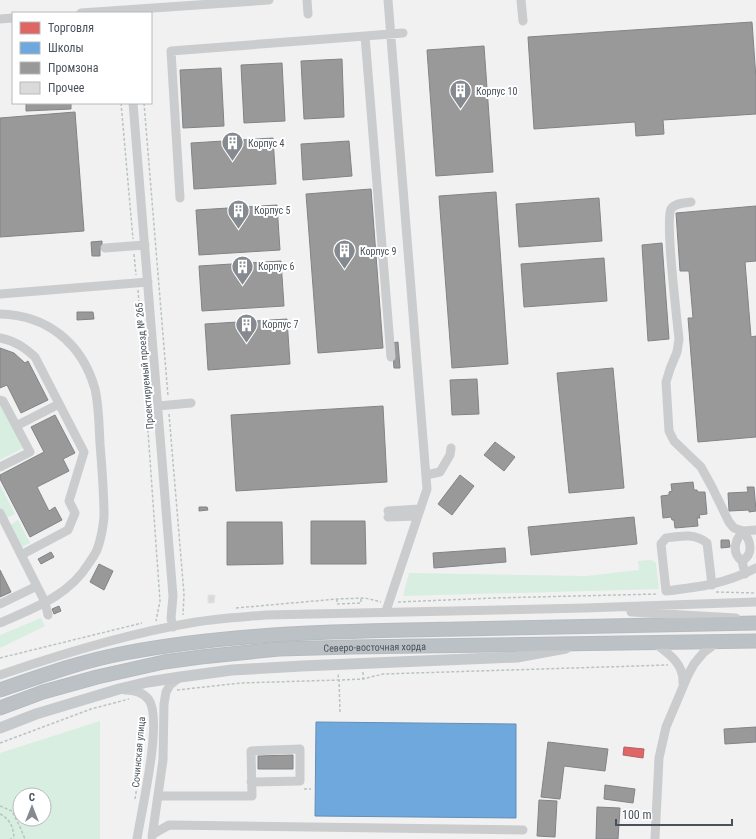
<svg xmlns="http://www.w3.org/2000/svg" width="756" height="839" font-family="'Roboto Condensed',sans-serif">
<rect width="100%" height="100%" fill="#f1f1f1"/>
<path fill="#d7eee0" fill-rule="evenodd" d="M0,404L25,447L0,460Z
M0,485L15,514L5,519L0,509Z
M18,520L30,543L20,548L9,526Z
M651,560L655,562L656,564L659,589L403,596L409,573L586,576L639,570L638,561Z
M41,618L45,626L0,648V635Z
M100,721V839H0V753ZM20,795H44V819H20Z"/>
<path fill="#e06666" stroke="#b36063" d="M624,747L644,749L643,758L623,755Z"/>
<path fill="#6fa8dc" stroke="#648eb6" d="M316,722L516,724V818L315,816Z"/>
<path fill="#999" stroke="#818487" d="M752,22L756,79V114L663,120L664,134L636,136L635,122L534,129L528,37Z
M484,46L493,172L436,176L427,50Z
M342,59L344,117L304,119L301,61Z
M282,63L285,121L244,123L241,65Z
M221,68L224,126L183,128L180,70Z
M26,103H71V109L26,111Z
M75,112L84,231L0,237V118Z
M273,138L276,184L194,189L191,143Z
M349,141L352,176L303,180L301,144Z
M371,189L383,348L318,353L306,194Z
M496,192L508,364L452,368L439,196Z
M599,198L602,241L519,247L516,204Z
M277,205L280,250L199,255L196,210Z
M756,206V261L745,262L751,337L756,336V437L698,442L688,318H693L689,271H680L676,213Z
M102,241V248L100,249V256H92L91,242Z
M662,243L669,339L648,341L642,245Z
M604,258L607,301L524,307L521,264Z
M281,261L284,306L202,311L199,266Z
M77,312H93L94,319L77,320Z
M287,319L290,364L208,370L205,324Z
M398,342L400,368H394L392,343Z
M0,348L14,353L25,363L28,361L48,400L21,413L7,385L0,388Z
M613,368L624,488L569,493L557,373Z
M477,379L479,414L452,415L450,380Z
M383,406L387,482L236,491L231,415Z
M55,415L75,453L63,459L69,471L37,487L49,511L55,507L62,520L30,537L0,479V475L44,452L31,427Z
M495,442L515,457L504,471L484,455Z
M460,475L474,486L452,515L438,504Z
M693,482L694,490H697L698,492H705L707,514L699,515L700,518H697L698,526L675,528L674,520H672L671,517L663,518L661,496L669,495V492L672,491L671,484Z
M747,487H754L756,511L749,512V510L729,511L728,493L748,492Z
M199,507H207L208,510L199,511Z
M634,517L637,544L531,555L528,527Z
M311,521H365L366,564H311Z
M227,522H282L283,564L227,565Z
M721,540H729L730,547L721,548Z
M505,548L506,562L434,568L433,553Z
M51,552L54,557L41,564L38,559Z
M99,564L113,571L104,590L90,582Z
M0,570L11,592L0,597Z
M59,606L61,611L54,614L52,609Z
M756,727V742L725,744L724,729Z
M548,742L608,749L605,771L564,766L560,799L541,797Z
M293,755V769H258V756Z
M605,785L635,789L633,803L604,799Z
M539,800L557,801L555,837L537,836Z
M597,807L620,808L618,839H596Z"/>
<path fill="#dadadb" stroke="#e2e3e4" d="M208,595H215L214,603H208Z"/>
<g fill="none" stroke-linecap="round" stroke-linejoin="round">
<defs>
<g id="highway">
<path d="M0,690C41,676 82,661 125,653C236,632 348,631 461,629C559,627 658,625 756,623"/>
<path id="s1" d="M0,708L43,692L97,677L164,662L201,657L279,649L352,647L756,641"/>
</g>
</defs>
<use href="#highway" stroke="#b6bbc0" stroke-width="15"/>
<path stroke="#b9c4c1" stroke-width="1.5" stroke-dasharray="3 2" stroke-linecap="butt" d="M121,103L133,239
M144,103L168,396
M134,254L136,275
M138,290L160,601L156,621
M169,414L184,594L183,615
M716,592L756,593
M337,599V604L361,603V598
M398,602L494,598L658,594
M236,608L337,599L365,598L381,602
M0,658L142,623
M363,672V679
M177,690L241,683L339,680L338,674
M340,712L339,680L363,679L383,674L668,665
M0,743L91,709L129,699
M304,789H311
M135,799L142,755
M0,806L12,811L20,827L25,839
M0,814C10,819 14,828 14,839
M10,839H12"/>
<path stroke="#cbccce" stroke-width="9" d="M307,0L308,14
M521,0L523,21
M81,13L269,0
M0,19L13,18
M365,36L403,33
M133,103L173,596L171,618L173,627
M180,198L171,51L365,36L391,357
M691,202C684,203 675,203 671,209C665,221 677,319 679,339L677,352L670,369L666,382L669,431L674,441L701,467L712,487L729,522L734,528L743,531C735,540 731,553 742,561L745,574
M105,248L145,245
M0,294L148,282
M0,314C47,315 82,343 95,389C99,407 99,426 100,444C102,468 104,492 104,517C103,528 101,539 97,550C95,554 92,559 89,563C69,596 34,608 0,623
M0,338C15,341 24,347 35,357L84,452L69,501L75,513L68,530L21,555
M0,400L3,401L30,452L0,467
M158,406L191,403
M16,426L59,404
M426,475L440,472L450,455L451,448
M388,511L420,509
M0,513L45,602L48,615
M388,517L418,516
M743,531L756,530
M742,561C754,554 751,541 743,531
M712,585L707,543C695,533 680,536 666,538L661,544L666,591C700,587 725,584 756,568
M0,604L37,586
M386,611L427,489L388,0
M631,612L736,618
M653,642C668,653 684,663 683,683
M0,675C64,653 129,633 196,622C219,618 243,617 266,615L585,608L756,602
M125,690C134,690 143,692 149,700C163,721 141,812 137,839
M158,796H252L251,751L300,749V781L251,782
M153,834L169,825L523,830
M152,837L163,760L164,704L166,692L170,685L180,677
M655,839L659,758L666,727L688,675L694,664L704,652L719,641"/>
<path stroke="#c7cacc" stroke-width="11" d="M0,728L36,714L119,689L148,682L180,677L232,670L302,666L517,657L566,648"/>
<use href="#highway" stroke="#bcc1c5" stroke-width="13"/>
</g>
<defs>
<symbol id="building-pin" viewBox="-11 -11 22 30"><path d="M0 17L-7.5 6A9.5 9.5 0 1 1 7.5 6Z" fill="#848a90" stroke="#fff"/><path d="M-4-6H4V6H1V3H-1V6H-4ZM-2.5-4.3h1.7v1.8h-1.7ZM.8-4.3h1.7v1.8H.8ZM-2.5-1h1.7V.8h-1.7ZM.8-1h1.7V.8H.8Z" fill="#fff"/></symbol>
</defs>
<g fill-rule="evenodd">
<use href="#building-pin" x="448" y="78" width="25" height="34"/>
<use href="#building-pin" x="220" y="130" width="25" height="34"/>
<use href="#building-pin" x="226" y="198" width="25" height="34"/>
<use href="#building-pin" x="332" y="238" width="25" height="34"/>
<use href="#building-pin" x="230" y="254" width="25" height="34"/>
<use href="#building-pin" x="234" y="312" width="25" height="34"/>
</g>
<g text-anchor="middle" stroke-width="4" stroke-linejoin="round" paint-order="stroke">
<g font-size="10" fill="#49525c" stroke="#fff" text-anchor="start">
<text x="476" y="95">Корпус 10</text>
<text x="248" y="147">Корпус 4</text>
<text x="254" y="214">Корпус 5</text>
<text x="360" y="255">Корпус 9</text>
<text x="258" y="270">Корпус 6</text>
<text x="262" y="328">Корпус 7</text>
</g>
<g font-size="10" fill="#49525c" stroke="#fff">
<text transform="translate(144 366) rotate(-95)" y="4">Проектируемый проезд № 265</text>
<text dy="4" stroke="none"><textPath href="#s1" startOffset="382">Северо-восточная хорда</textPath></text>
<text transform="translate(138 752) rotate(-85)" y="4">Сочинская улица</text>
</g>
</g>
<rect x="12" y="12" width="140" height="92" fill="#ffffff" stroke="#b6babe"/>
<rect x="20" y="22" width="20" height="12" fill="#e06666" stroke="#b6babe"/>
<text x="48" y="32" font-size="12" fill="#49525c">Торговля</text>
<rect x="20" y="42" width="20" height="12" fill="#6fa8dc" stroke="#b6babe"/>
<text x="48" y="52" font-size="12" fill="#49525c">Школы</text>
<rect x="20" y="62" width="20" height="12" fill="#999999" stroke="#b6babe"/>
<text x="48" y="72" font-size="12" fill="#49525c">Промзона</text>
<rect x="20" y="82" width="20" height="12" fill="#dadadb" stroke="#b6babe"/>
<text x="48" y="92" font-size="12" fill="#49525c">Прочее</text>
<g transform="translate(32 807)"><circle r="19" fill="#ffffff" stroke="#b6babe"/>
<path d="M0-3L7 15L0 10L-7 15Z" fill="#848a90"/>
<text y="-6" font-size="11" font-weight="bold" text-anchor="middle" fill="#49525c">С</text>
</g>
<path d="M616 819v6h116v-6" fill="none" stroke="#49525c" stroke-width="2"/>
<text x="622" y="819" font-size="12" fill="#49525c" stroke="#ffffff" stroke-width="3" paint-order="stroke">100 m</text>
</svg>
